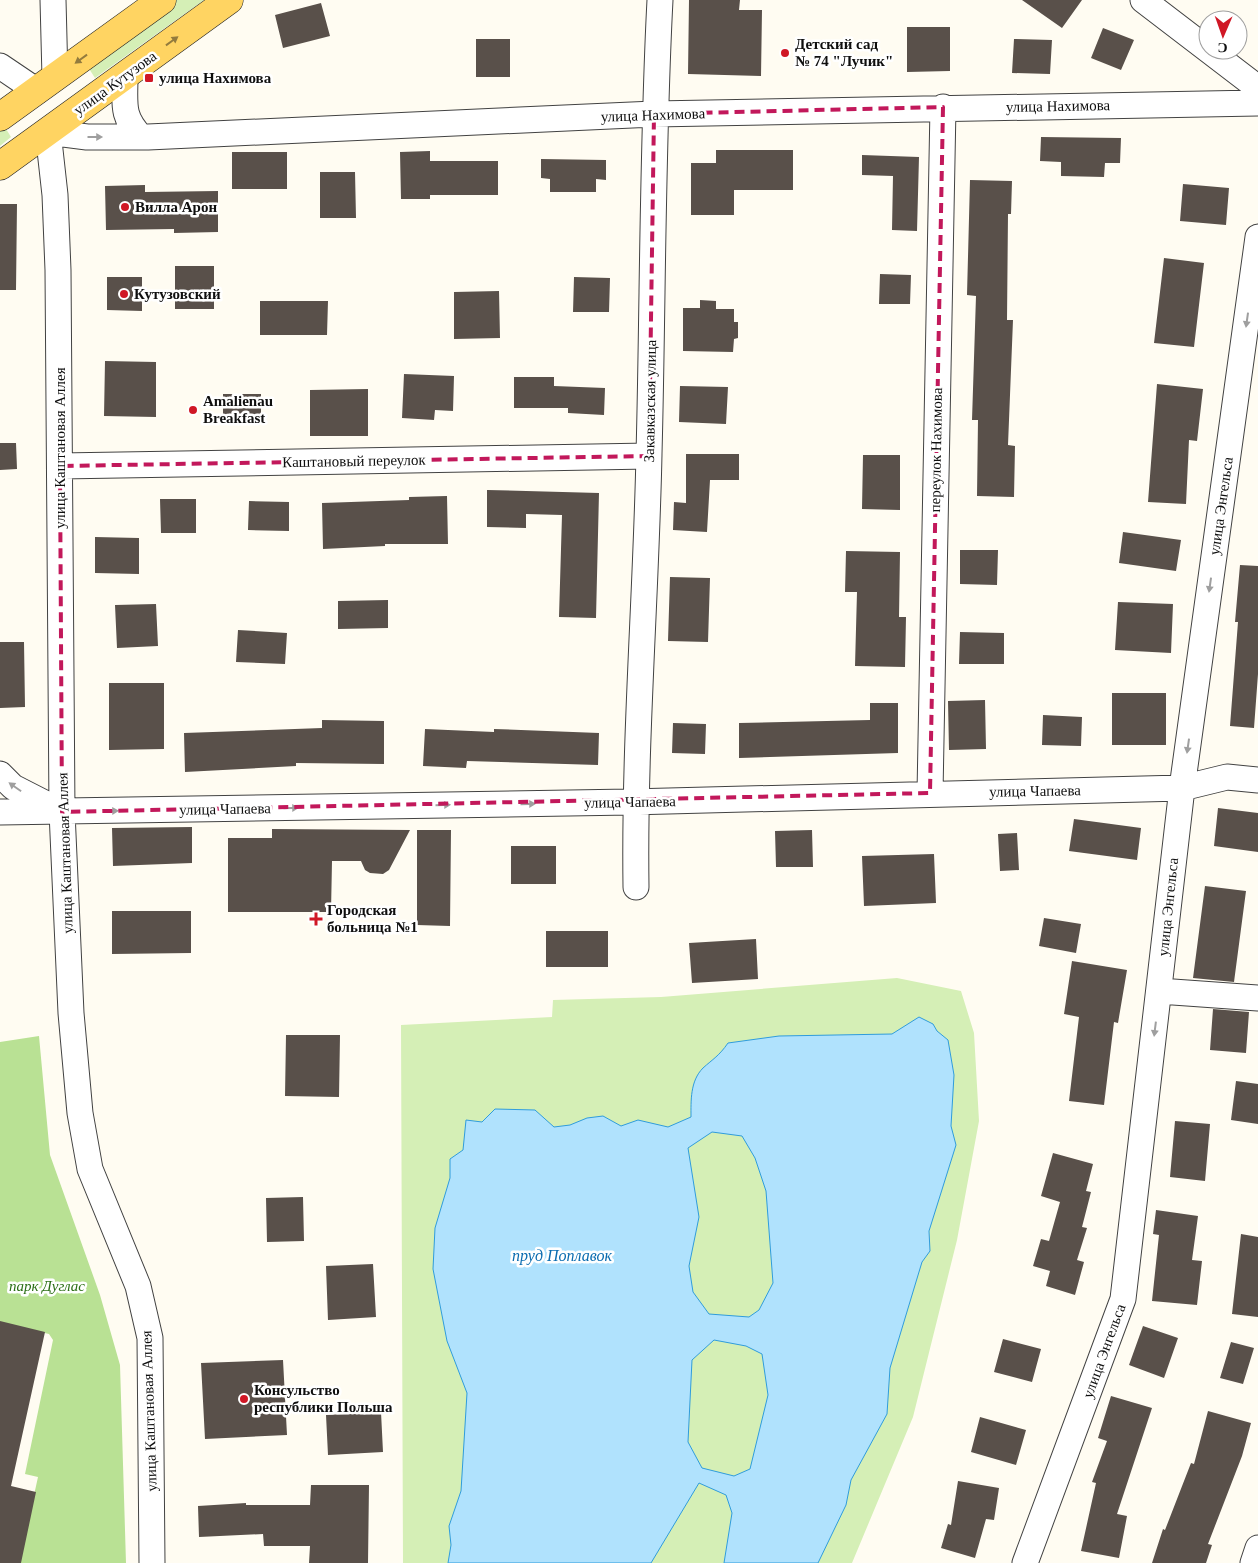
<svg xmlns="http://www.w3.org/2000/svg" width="1258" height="1563" font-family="Georgia,serif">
<rect width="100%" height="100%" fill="#fffcf2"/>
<path fill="#d5efb6" d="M175,0H204L95,78L86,64Z
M3,124L11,137L0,146V126Z
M897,978L961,991L974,1033L979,1121L957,1240L913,1417L852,1563H403L401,1025L552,1017L553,1000L661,997Z"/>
<path fill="#b9e194" d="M39,1036L50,1155L100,1295L120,1365L126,1563H19L38,1477L25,1474L53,1340L49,1334L0,1323V1042Z"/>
<path fill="#b0e2fd" stroke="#2f9cdc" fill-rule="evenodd" d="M919,1017L933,1024L937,1031L948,1040L954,1075L951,1126L956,1145L929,1231L930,1251L922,1262L890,1368L887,1414L851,1480L846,1505L818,1563H724L732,1513L726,1495L699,1483L651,1563H448L451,1545L449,1526L461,1491L467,1393L447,1341L433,1269L435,1228L450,1178V1159L463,1150L466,1120L482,1122L495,1109L535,1110L554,1127L570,1125L587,1118L603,1116L621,1126L638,1120L668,1127L691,1117C691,1101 690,1081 703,1068C713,1059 719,1056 728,1043L779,1036L892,1034ZM712,1132L742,1136L755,1158L766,1191L773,1283L759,1310L749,1317L709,1314L693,1292L689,1266L699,1217L688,1148ZM714,1340L746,1346L762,1354L768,1395L750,1469L734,1476L702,1468L688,1442L692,1360Z"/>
<path fill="#59504a" d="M689,0H740L739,10H762L761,76L688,74Z
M1022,0H1082L1062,28Z
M321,3L330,36L283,48L275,15Z
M907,27H950V71L907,72Z
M1103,28L1134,40L1121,70L1091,58Z
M476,39H510V77H476Z
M1014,39L1052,40L1050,74L1012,73Z
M1041,137L1121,138L1120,163H1105L1104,177L1061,176V162L1040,161Z
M716,150H793V190H734V215H691V163H716Z
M430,151V161H498V195H430V199H401L400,152Z
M232,152H287V189H232Z
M862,155L919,157L917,231L892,230L893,176L862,175Z
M541,159L606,160V180L596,179V192H550V179L541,178Z
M320,172H355L356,218H320Z
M970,180L1012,181L1011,214H1008L1007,320H1013L1008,445L1015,446L1014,497L977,496L978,420H972L976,296L967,295Z
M1183,184L1229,188L1226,225L1180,221Z
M145,185V192L218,191V232L174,233V229L106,230L105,186Z
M0,204H17L16,290H0Z
M1164,258L1204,263L1194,347L1154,343Z
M175,266H214V309H175Z
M880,274L911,275L910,304H879Z
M107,277H142V311L107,310Z
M574,277L610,278L609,312H573Z
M499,291L500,338L454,339V292Z
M700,300L716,301V309H734V322H738V338L734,339L733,352L683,351V308H700Z
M260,301H328L327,335H260Z
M105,361L156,362V417L104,416Z
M404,374L454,376L453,411L435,410L434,420L402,418Z
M514,377H554V386L605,388L604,415L568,413V408H514Z
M1157,384L1203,389L1197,441L1189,440L1186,504L1148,502Z
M680,386L728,387L726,424L679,422Z
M368,389V436H310V390Z
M223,394H261V423H223Z
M0,443H16L17,469L0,470Z
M686,454H739V480H710L707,532L673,530L674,502L686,503Z
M863,455H900V510L862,509Z
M487,490L599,493L596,618L559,617L562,515L526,514V528L487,527Z
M447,496L448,544H385V546L323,549L322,503L409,500V497Z
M160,499H196V533H161Z
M249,501L289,502V531L248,530Z
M1123,532L1181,540L1176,571L1119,563Z
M95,537L139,538V574L95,573Z
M960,550H998L997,585L960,584Z
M846,551L900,552L899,617H906L905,667L855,666L857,592H845Z
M1240,565L1258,566V674L1254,728L1230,726L1238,622H1235Z
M670,577L710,578L708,642L668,641Z
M388,600V628L338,629V601Z
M1118,602L1173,604L1171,653L1115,650Z
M156,604L158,646L117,648L115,605Z
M238,630L287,633L285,664L236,662Z
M960,632L1004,633V664H959Z
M0,642H24L25,707L0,708Z
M109,683H164V749L109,750Z
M1112,693H1166V745H1112Z
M985,700L986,749L949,750L948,701Z
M870,703H898V753L739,758V723L870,720Z
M1043,715L1082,717L1081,746L1042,745Z
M322,720L384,721V764L296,763V766L185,772L184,733L322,728Z
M673,723L706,724L705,754L672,753Z
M425,729L494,732V729L599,733L598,765L467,761L466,768L423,766Z
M1218,808L1258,813V852L1214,846Z
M1074,819L1141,828L1137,860L1069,851Z
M192,827V863L113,866L112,828Z
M272,829L410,830L389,870L383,874L370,873L365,870L361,861H332L331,912H228V838H272Z
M417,830H451L450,926L417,925Z
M812,830L813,867H776L775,831Z
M1017,833L1019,870L1000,871L998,834Z
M511,846H556V884H511Z
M934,854L936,903L864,906L862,856Z
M1205,886L1246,891L1234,982L1193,978Z
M112,911H191V953L112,954Z
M1044,918L1081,924L1076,953L1039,946Z
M546,931H608V967H546Z
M756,939L758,979L692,983L689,943Z
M1072,961L1127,970L1118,1023L1114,1022L1104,1105L1069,1101L1079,1017L1064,1014Z
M1213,1009L1249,1012L1246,1053L1210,1050Z
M286,1035H340L339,1097L285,1096Z
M1236,1081L1258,1084V1124L1231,1120Z
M1175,1121L1210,1124L1205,1181L1170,1177Z
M1053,1153L1093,1164L1086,1191L1091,1192L1082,1227L1087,1228L1077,1260L1084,1262L1075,1295L1046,1286L1050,1271L1033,1266L1041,1239L1049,1241L1060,1202L1041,1196Z
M303,1197L304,1241L267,1242L266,1198Z
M1156,1210L1198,1216L1192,1260L1202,1261L1197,1305L1152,1301L1159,1235L1153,1234Z
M1241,1234L1258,1237V1317L1232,1314Z
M373,1264L376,1317L328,1320L326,1266Z
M0,1321L45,1332L11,1486L36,1492L21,1563H0Z
M1143,1326L1178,1338L1164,1378L1129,1365Z
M1003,1339L1041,1349L1032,1382L994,1372Z
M1231,1342L1254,1348L1243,1384L1220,1378Z
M283,1360L287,1435L205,1439L201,1363Z
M1111,1396L1152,1408L1117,1514L1127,1516L1119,1558L1081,1551L1096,1483L1092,1482L1107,1441L1098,1438Z
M1208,1411L1251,1423L1242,1456L1208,1544L1212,1545L1206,1563H1152L1163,1529L1165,1530L1191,1463L1194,1464Z
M381,1412L383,1452L328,1455L326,1415Z
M980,1417L1026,1430L1016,1465L971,1452Z
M958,1481L999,1488L994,1520L986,1519L975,1558L941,1548L948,1524L951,1525Z
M311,1485H369L368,1563H309L310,1546H264L263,1534L199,1537L198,1506L246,1503V1505H310Z"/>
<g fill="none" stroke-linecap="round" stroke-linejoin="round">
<defs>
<path id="minor" d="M53,0L55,78
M1143,0L1258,88
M0,66L37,91
M125,76C125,104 121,116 141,137
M60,466L649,456
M0,774L13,787L58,810
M930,793L943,107
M0,812L630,802L1182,788L1227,777L1258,780
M636,887C634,742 646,599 649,454C653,303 652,151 660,0
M1159,991L1258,998
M152,1563L150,1338L138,1286L90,1169L80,1113L71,1013L62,812L58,270L55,195L48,132L87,137H148L654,114L1258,103
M1025,1563L1123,1299L1182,788L1258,237
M1253,1563L1258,1548"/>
<path id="major" d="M0,117L162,0
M0,166L229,0"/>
</defs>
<use href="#minor" stroke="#424242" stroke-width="27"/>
<use href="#major" stroke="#202020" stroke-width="29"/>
<use href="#minor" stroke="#fff" stroke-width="25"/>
<use href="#major" stroke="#ffd462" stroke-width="28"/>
</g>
<defs><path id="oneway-solid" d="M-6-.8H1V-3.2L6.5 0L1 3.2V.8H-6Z" transform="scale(1.25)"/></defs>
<g fill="#937b3d">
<use href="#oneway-solid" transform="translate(172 41) rotate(-36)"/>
<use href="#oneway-solid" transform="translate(81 59) rotate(144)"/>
</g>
<g fill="#9f9f9f">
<use href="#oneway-solid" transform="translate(95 137)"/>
<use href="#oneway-solid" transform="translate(1247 320) rotate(98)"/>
<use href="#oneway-solid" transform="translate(1210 585) rotate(98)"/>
<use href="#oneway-solid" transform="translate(1188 746) rotate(98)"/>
<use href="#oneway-solid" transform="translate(15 787) rotate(-145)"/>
<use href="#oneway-solid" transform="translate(528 804) rotate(-1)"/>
<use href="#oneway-solid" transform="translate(443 805) rotate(-1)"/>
<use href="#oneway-solid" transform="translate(291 808) rotate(-1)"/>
<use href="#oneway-solid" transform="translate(111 811) rotate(-1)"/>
<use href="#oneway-solid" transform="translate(1155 1029) rotate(97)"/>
</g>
<path fill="none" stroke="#c2185b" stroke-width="4" stroke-dasharray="10 6" stroke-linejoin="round" d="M943,107L930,793L62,812L60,466L649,456L654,114Z"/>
<g fill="#d01725" stroke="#fff" stroke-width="2">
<circle cx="785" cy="53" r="5"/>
<rect x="144" y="73" width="10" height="10" rx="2.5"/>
<circle cx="125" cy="207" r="5"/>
<circle cx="124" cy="294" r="5"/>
<circle cx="193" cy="410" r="5"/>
<path d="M313.5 911.5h5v5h5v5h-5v5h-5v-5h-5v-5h5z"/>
<circle cx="244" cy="1399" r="5"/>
</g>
<g text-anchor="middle" stroke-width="5" stroke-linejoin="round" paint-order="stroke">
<g font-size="15" font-weight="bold" fill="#0f0f0f" stroke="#fff" text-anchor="start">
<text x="795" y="49">Детский сад<tspan x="795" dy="17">№ 74 "Лучик"</tspan></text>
<text x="159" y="83">улица Нахимова</text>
<text x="135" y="212">Вилла Арон</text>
<text x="134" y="299">Кутузовский</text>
<text x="203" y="406">Amalienau<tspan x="203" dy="17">Breakfast</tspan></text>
<text x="327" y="915">Городская<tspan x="327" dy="17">больница №1</tspan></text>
<text x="254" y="1395">Консульство<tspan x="254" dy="17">республики Польша</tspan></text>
</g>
<g font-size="15" fill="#0f0f0f" stroke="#fff">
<text transform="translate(115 83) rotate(-36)" y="5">улица Кутузова</text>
<text transform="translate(1058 106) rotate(-1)" y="5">улица Нахимова</text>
<text transform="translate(653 115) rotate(-2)" y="5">улица Нахимова</text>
<text transform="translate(650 401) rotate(-89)" y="5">Закавказская улица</text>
<text transform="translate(60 448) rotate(-90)" y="5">улица Каштановая Аллея</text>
<text transform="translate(936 450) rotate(-89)" y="5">переулок Нахимова</text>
<text transform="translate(354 461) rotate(-1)" y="5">Каштановый переулок</text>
<text transform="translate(1221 506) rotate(-82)" y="5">улица Энгельса</text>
<text transform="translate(1035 791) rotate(-1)" y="5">улица Чапаева</text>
<text transform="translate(630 802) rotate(-1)" y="5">улица Чапаева</text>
<text transform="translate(225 809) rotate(-1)" y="5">улица Чапаева</text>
<text transform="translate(65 853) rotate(-92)" y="5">улица Каштановая Аллея</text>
<text transform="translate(1168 907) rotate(-84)" y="5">улица Энгельса</text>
<text transform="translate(1104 1351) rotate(-70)" y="5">улица Энгельса</text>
<text transform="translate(149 1411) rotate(-92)" y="5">улица Каштановая Аллея</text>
</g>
<g font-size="15" font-style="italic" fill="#2c6f17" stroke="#fff">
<text x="47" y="1291">парк Дуглас</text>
</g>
<g font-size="16" font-style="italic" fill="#0a6cb0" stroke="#fff">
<text x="562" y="1261">пруд Поплавок</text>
</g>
</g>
<g transform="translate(1223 35) rotate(182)"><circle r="24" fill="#ffffff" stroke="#9f9f9f"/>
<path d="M0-4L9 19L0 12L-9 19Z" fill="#d01725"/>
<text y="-8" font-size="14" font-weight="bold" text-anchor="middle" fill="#0f0f0f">С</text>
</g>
</svg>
